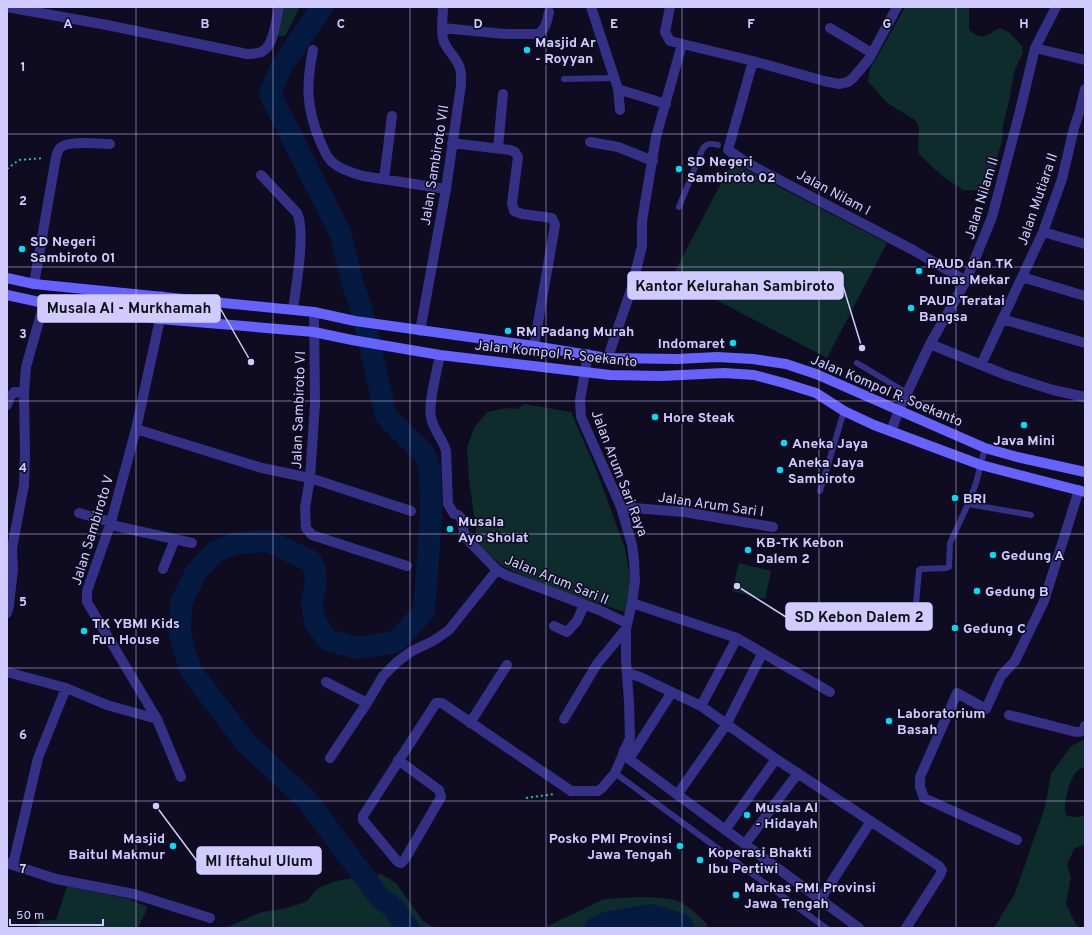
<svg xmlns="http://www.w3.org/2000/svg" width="1092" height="935" font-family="Overpass,sans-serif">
<rect width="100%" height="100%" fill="#0f0b21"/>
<path fill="#0d2c2b" d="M284,7H300L285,36H278Z
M905,7H969V30C985,42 987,34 1000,28L1010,33L1022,46L1023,52L1014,72L1010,96L1003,126L1002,142L996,160L993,179L990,183L981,190H963L941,175L919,154L918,149L919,130L918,125L915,120L886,102L868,81L870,69Z
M732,162L887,243L827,358L672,277Z
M524,404L571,412L595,467L625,548L631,584L625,612L539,584L501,565L478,544L469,480L467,448L474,428L487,412L506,408L517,409Z
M739,563L771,571L765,599L732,591Z
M1085,739V766C1083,767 1079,769 1077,771C1070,778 1062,806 1066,815L1072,817L1085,816V844L1074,849L1067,865L1071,877L1066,904L1076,925L1080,928H994L1015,893L1045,807L1051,774L1071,746Z
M381,874L396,883L423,921L435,928H225L262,912L283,909L306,902L318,888L336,881Z
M67,886L129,899L148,907L138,928H36L40,920H56Z
M642,897C678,898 682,899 707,924V928H544L604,899Z"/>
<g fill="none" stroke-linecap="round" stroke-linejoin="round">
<path stroke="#041a41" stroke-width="22" d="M322,7L281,67L270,94L340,233L353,285L361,307L386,416L425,455L430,470L431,516L424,611L396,642L356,648L328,640L315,622L312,602L316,582L315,571L311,561L268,541L238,543L216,551L196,572L181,603L180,635L191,671L246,743L307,800L380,898L393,907L408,928
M596,928L608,922L651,915L681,924L683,928"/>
<path stroke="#21bdb4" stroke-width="2" stroke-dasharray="2 3" stroke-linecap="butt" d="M7,169L19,160L44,158
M526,798L554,794"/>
<path stroke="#343085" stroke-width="6" d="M564,79L615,78
M679,207L702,150C706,143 710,143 718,145
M857,363L907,393
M820,491L844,411
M968,504L1031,515
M916,604L919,570L921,569L946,568L949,567L950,543L968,504L976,483L985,448
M615,773L826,928"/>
<path stroke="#343085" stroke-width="10" d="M7,7L107,25L247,54C252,54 258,54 263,51C274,45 276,19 279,7
M591,7L618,89L620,110
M670,7L665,32L670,41L753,61L824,81L839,84L848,82L853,78L869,59L897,7
M442,28L505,34H538C546,29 547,21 549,12
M830,28L872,53
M1035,48L1085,60
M313,50C306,85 306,107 320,141C323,147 326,157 332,162C340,169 352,173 363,176L446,189
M753,61L728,150L749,164L913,250L966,281
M618,89L666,104
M1080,110L1085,89
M590,142L618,147L653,161
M452,143L510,150L515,152L518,157L512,203L514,211L522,214L552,218L555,225L534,346
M498,148L503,94
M261,175L297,213C306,231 296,287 293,309
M384,179L392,116
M1043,232L1085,244
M1022,277L1085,296
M34,284L56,157C57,154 58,150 60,148C67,140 99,144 110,144
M161,296L160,319L136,429L111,522L87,591V602L157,719L181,777
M314,312L315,404L310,478L305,508L306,528L312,535L407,566
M1002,319L1085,343
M420,331L446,189L461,85C461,78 462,72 459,66C457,59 448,51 444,42C440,32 443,18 443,7
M930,344L1006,375L1053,390L1085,397
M440,355C437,370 428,405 431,417C433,430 443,439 446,451L448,504L454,514L458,515L461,518L465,537L497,570L506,575L599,610L627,623
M607,358L610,351L632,287L642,246V221L656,137L682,44
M981,365L1043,232L1062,179L1074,128L1080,110L1085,107
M7,405L10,397L14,392L24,393
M136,429L262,468L310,478L411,511
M891,431L899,410L930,344L966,281L992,217L1020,111L1035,48L1056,7
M621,507L684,512L773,527
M79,513L111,522
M111,525L192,543
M163,569L175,539
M632,603L737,638L830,692
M7,613L9,605L13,570L12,548L24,485L25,454L24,393L26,367L44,303
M554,626L567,632L577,621L584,605
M7,672L66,688L107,705L157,719
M628,673L640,677L701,706L776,759L939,866L942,870L940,875L906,928
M326,682L367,703
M701,706L737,638
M1009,715L1076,732C1082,732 1084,731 1085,726
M564,719L597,664L626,629
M470,723L507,665
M624,750L629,759L859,928
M330,758L367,703L383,676L397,662L412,651L433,641L449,630L497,570
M629,759L672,692
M398,760L439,790L441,797L405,859L401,863L398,862L363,820V816L436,703H442L571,791H598L602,788L615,773L630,738L629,702L626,661V629L632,603L635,581L634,560L632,545L621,507L581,417L580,400L588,354
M677,795L726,725L762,654
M725,830L776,759
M1017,840L924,798L920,787V777L957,693L986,709L1001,676L1015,661L1044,601L1079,490
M745,844L798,773
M7,863L56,879L134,894L210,918
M13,865L38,758L66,688
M820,900L871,821"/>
<path stroke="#6662ff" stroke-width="10" d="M7,278L34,284L314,312L355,321L534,346L607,358L677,359L717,357L753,359L786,364L816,374L985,448L1017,457L1085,472
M7,295L44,303L160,319L314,332L352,340L440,355L610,375L661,376L724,373L754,375L784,383L816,393L844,411L874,425L981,465L1085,492"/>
</g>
<path fill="none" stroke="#d1cbff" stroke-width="1" stroke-opacity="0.55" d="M136,7V928M273,7V928M410,7V928M546,7V928M682,7V928M819,7V928M956,7V928M7,134H1085M7,267H1085M7,401H1085M7,534H1085M7,668H1085M7,801H1085"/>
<g fill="#00ddf6" stroke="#0f0b21" stroke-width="1.5">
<circle cx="527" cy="50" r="4"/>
<circle cx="679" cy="169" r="4"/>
<circle cx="22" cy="249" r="4"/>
<circle cx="919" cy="271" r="4"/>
<circle cx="911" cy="308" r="4"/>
<circle cx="508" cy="331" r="4"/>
<circle cx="733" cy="343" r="4"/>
<circle cx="655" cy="417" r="4"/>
<circle cx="1024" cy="425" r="4"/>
<circle cx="784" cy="443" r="4"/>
<circle cx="780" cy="470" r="4"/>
<circle cx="955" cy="498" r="4"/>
<circle cx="450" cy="529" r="4"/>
<circle cx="748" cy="550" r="4"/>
<circle cx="993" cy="555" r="4"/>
<circle cx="977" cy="591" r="4"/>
<circle cx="955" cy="628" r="4"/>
<circle cx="84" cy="631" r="4"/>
<circle cx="889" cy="721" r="4"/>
<circle cx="747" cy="815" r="4"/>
<circle cx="173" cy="846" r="4"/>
<circle cx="680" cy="846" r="4"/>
<circle cx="700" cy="860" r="4"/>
<circle cx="736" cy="895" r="4"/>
</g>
<g text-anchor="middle" stroke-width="3" stroke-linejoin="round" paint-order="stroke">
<g font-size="14" font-weight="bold" fill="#d1cbff" stroke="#0f0b21" text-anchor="start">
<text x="535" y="47">Masjid Ar<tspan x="535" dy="16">- Royyan</tspan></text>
<text x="687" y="166">SD Negeri<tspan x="687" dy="16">Sambiroto 02</tspan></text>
<text x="30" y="246">SD Negeri<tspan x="30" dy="16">Sambiroto 01</tspan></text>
<text x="927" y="268">PAUD dan TK<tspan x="927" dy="16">Tunas Mekar</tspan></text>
<text x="919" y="305">PAUD Teratai<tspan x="919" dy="16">Bangsa</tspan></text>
<text x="516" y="336">RM Padang Murah</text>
<text x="725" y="348" text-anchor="end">Indomaret</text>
<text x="663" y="422">Hore Steak</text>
<text x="1024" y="445" text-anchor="middle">Java Mini</text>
<text x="792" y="448">Aneka Jaya</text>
<text x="788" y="467">Aneka Jaya<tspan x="788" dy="16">Sambiroto</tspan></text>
<text x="963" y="503">BRI</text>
<text x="458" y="526">Musala<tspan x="458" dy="16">Ayo Sholat</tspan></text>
<text x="756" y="547">KB-TK Kebon<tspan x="756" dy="16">Dalem 2</tspan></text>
<text x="1001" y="560">Gedung A</text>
<text x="985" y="596">Gedung B</text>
<text x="92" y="628">TK YBMI Kids<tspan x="92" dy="16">Fun House</tspan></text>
<text x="963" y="633">Gedung C</text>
<text x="897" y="718">Laboratorium<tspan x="897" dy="16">Basah</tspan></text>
<text x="755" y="812">Musala Al<tspan x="755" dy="16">- Hidayah</tspan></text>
<text x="165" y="843" text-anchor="end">Masjid<tspan x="165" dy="16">Baitul Makmur</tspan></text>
<text x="672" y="843" text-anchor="end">Posko PMI Provinsi<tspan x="672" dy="16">Jawa Tengah</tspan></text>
<text x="708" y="857">Koperasi Bhakti<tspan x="708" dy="16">Ibu Pertiwi</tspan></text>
<text x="744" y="892">Markas PMI Provinsi<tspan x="744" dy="16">Jawa Tengah</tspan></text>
</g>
<g font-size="14" fill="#d1cbff" stroke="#0f0b21">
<text transform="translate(434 165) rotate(-81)" y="5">Jalan Sambiroto VII</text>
<text transform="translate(834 192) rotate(28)" y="5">Jalan Nilam I</text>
<text transform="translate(981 198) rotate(-73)" y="5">Jalan Nilam II</text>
<text transform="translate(1037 199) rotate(-71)" y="5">Jalan Mutiara II</text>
<text transform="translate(556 353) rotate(6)" y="5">Jalan Kompol R. Soekanto</text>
<text transform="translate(887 390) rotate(23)" y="5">Jalan Kompol R. Soekanto</text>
<text transform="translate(298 410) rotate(-88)" y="5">Jalan Sambiroto VI</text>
<text transform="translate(620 473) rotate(69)" y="5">Jalan Arum Sari Raya</text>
<text transform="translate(711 504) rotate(8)" y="5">Jalan Arum Sari I</text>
<text transform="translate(92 530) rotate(-73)" y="5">Jalan Sambiroto V</text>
<text transform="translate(557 579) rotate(22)" y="5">Jalan Arum Sari II</text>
</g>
</g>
<g font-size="13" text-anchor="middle" font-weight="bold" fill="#d1cbff" stroke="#0f0b21" stroke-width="3" stroke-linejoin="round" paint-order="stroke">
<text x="68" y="28">A</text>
<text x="205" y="28">B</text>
<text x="341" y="28">C</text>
<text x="478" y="28">D</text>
<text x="614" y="28">E</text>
<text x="751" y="28">F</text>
<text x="887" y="28">G</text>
<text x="1024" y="28">H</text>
<text x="23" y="71">1</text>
<text x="23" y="205">2</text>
<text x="23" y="338">3</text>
<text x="23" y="472">4</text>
<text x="23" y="606">5</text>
<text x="23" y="739">6</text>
<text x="23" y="873">7</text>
</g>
<path fill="none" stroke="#d1cbff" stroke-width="1.5" d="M862 348L843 286M251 362L220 308M737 586L786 617M156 806L197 861"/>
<g fill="#d1cbff" stroke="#0f0b21" stroke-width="1.5">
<circle cx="862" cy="348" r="4"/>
<circle cx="251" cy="362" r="4"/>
<circle cx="737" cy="586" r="4"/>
<circle cx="156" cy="806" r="4"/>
</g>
<g fill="#d1cbff" stroke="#d1cbff" stroke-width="1.5">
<rect x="628" y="272" width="215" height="27" rx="4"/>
<rect x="38" y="295" width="182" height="27" rx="4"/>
<rect x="786" y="603" width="146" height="27" rx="4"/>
<rect x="197" y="847" width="124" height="27" rx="4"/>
</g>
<g font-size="15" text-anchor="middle" font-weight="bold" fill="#111">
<text x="735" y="291">Kantor Kelurahan Sambiroto</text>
<text x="129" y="313">Musala Al - Murkhamah</text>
<text x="859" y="622">SD Kebon Dalem 2</text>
<text x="259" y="866">MI Iftahul Ulum</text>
</g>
<rect width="1092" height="935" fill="none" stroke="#d1cbff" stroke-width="16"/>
<path d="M10 919v6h93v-6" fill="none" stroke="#d1cbff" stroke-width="2"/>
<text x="16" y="919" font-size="12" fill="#d1cbff" stroke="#0f0b21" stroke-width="3" paint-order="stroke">50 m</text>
</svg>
